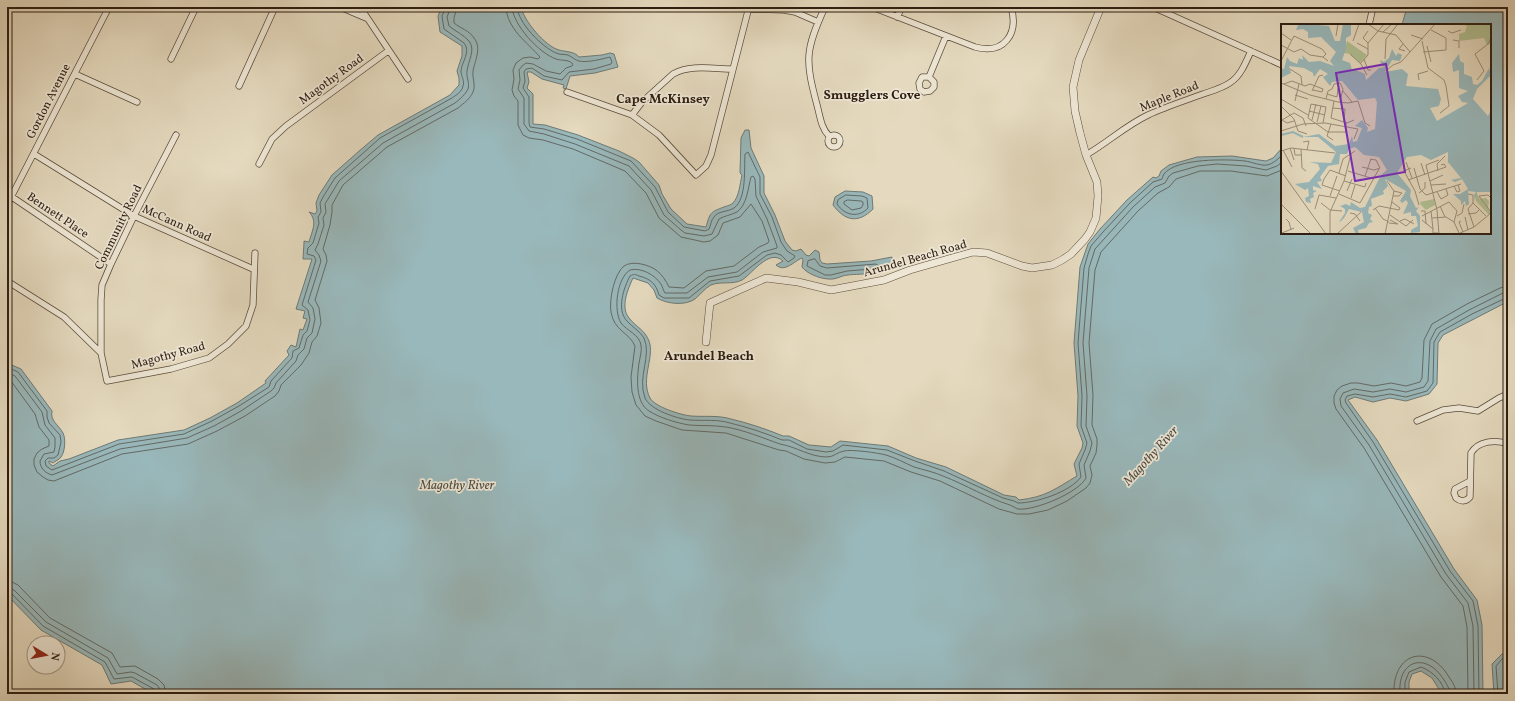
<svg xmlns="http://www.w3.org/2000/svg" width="1515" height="701" font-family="Vollkorn,serif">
<rect width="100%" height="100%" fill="#e5dabf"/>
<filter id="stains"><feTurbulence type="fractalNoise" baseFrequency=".005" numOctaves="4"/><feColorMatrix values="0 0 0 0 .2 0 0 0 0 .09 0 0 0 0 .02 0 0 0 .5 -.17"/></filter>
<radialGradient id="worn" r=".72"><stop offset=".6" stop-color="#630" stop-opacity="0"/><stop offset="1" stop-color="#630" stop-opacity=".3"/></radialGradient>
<path fill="#99b8bb" stroke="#6e7a77" d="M442,7H521C524,21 545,46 559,50C566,52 574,51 579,57L602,55L610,53L614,54L618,67L595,73L570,76L566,89L563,88L564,85L542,79L531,72H527L529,82L527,88L533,94V124L545,125L578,135L619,151L633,158L639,162L659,185L662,194L671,209L687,224L706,227C710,213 710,212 724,207C727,206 731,205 733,203C739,197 740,184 742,175L740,173L741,138L745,130H749L751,148L764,176V193L775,215L785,241L792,250L796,251L801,249L806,255L809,256L815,250L819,252L820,260L822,263L827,264L871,261L892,257C895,277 860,273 848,275C843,275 839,278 833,279C824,280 808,275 802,267L803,260L802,258C794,261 785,273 776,265L783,261C769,248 752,274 742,280C733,285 720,281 711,285C705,288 700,295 695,299C685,306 667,304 657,298L654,290L648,283L633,278C628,289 620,307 629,318C636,327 645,330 649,341C655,357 640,379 650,398C655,407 681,415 691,416C704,417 718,415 731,419C748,423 766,429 783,436H789L809,445L831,447L840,441L888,446L916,458L946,467L1004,495L1016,497L1019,500C1046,497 1055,489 1077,476L1074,464L1082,448L1083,443L1077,426L1078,396L1074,343L1080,267L1088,244L1100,229L1127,200L1153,177L1156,178L1159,176L1161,171L1169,165L1197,157L1232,156L1266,161L1273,158L1282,148V233H1490V25H1402L1407,7H1508V300L1505,303L1443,335L1438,343L1437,384L1429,394L1406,401L1390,398L1373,402L1355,397L1348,400L1377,440L1454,569L1477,600L1482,625L1483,694H1442L1432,678L1421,671L1412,674L1409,682V694H154L131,681L111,684L102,665L41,630L7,595V363L21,369L52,411C50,421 58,424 63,433C66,439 65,452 61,457C59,460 55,461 53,463L49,461V463L53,466L60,461L69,459L118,440L184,430L210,418L237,403L266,383L265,381L289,355L287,351L291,345L296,347L300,329L303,330L307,319L303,318L305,311L296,309L312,259H303L304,243V241L309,242C312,231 318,221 309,212L315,214L317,211L316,203L319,195L332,175L358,152L378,135L450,95L459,85V78L457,71L462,56V46L440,32L438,16Z
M845,191L863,192L872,196L873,209C858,224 845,221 833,205L835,197Z
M1502,654H1508V694H1494L1492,664Z"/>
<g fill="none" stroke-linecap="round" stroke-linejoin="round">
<path stroke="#636a66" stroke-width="1" d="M506,7C507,29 527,42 540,57L538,59L530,57L523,58L516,63L513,70L514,79L512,90L514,96L518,101V125L523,135L529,138L543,140L573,149L625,171L646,193L659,218L681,237L704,242L710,241L718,235L723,223L740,217L751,204L762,221L769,241L768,243L759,247L734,266L706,271L684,288L669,287C666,281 662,274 656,270C649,265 633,260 624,266C614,274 609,300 611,312C614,331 629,332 635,346L631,377L632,392L636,405L645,416L656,421L682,430L726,433L779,450L786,451L804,459L825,463L835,462L845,457L884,461L911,472L940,481L999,509L1017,514H1029L1048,510L1067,501L1086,488L1090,483L1092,475L1090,466L1096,453L1097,445V439L1092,425L1093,395L1089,343L1095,270L1101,252L1138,211L1158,193L1169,187L1176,179L1200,171H1231L1267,176L1282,170
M512,7C513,25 539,53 556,59C562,61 568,59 573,64L572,66L566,68L560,74L546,71L533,64L526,63L522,66L519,70L520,80L518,89L524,98V124L529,131L544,134L575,144L629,166L651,190L664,215L681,230L685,233L704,236L712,234L719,219C724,216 731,215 737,212C747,205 748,188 751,177L753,176L755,179L756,196L767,219L777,246V248L763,252L737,272L708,277L687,293H665C663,290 663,288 661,284C655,275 641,267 630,270C617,278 613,310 621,323C627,331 639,334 641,345C642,351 640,357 639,363C637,378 635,402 649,411C660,418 677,423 689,425C701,426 713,425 726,427C744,430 763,438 780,444C797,447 810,457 827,457C834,457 837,452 844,451C851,449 879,453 886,455C896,458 905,463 914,467C924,470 934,472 943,476C966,485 987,498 1010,505C1013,506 1015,508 1018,509C1034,511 1078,493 1086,478L1084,465L1090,451L1092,443L1086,426L1087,396L1083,343L1089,268L1095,249L1133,207L1155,187L1165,183L1169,176L1173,173L1198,166L1217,164L1246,166L1266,170L1277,166L1282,162
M517,7C518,23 542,47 556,53C560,55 564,54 568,55C572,57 575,60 579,61C587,63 602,59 610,57L612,62L611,64L594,69L569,72L562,80L544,76L532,68L526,69L524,72L525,81L523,88L529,97V123L530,127L544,129L577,139L631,161L655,187L668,212L684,227L705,231L709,229C711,225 711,220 714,217C717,211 728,212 734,208C747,199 744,168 745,154L748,152L760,177V194L772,217L781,242L787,251L795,256L794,258L788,262L781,255L775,253L767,255L739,276L710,281L689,298H664L659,295C656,284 651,279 639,276C635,274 634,274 630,276C624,287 616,310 627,321C632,327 640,331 644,338C652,356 637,377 645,398C650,410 678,419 690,420C704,421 717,419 730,423C747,427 765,433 782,440H789L807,449L826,452L833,451L843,445L887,450L915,461L944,471L1003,498L1014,501L1018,503C1036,503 1070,492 1081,477L1079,464L1085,450L1087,443L1081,426L1082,396L1078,343L1084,268L1088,254L1091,246L1103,232L1130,203L1153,182L1162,179C1163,177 1163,175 1164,174C1176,158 1227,159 1245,161C1252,162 1261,166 1267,165C1273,164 1278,159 1282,155
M846,195L862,196L867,198L868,208C859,218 845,216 837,204L838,200Z
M848,200L861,201L863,202V205L861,208L852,210L844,204V202Z
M815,259L820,266L827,268L876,264L879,266L872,269L847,271L831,275H825L807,266L808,261Z
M7,367L18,372L47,411V417L49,423L60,435L61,442L58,455L54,458H48L45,461L46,466L52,470L119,444L184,434L212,421L239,406L269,387L271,381L292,358L293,351L299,348L303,335L307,331L310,320L308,310L302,305L316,260L314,256L307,254L308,248L313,243L319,223L318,217L321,212L320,203L323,197L335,178L361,155L380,138L452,98C456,95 462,92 463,86C465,81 461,76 461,71C462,61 471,52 464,43L444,29L442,16L446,7
M7,372L15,376L42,412L45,425L55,438V447L54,452L44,454L40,461C40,468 45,473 52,475L120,449L187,438L214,426L241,411L271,391L274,388L276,383L296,361L298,355L304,349L307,338L312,333L315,319L313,308L308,302L321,261L319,255L315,250L318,244L324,225L323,218L326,212L325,204L339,181L383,143L455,103C460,99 465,95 468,89C470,83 466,77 467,71C468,61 476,50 469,41C464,35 455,31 449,26L447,17L451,7
M7,379L11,381L35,414L39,427L49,440V446L42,449L37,453L34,459V465L37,472L43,477L48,480L54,481L122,454L188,444L217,431L245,416L275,396L279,391L281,385L301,365L309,353L312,342L317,336L321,323L319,308L315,300L327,261L326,255L323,249L330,225L332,212V205L343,185L387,147L458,108C464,103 470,99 473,92C476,85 472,78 473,71C475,60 482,48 474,38C470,31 460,28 454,23V18L457,7
M7,582H12L18,585L50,618L112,653L120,667L135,666L158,679L164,685L166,694
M7,588L14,590L46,622L108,658L117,674L131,672L135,673L157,685L160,689V694
M7,593L12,594L43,626L105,662L114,679L132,677L154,689L155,694
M1394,694C1392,653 1428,642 1449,677C1453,683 1456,687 1456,694
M1400,694C1397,660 1426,651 1444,680C1447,685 1450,689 1450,694
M1405,694V682L1409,672L1421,667C1432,671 1444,682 1445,694
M1468,694L1467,627L1463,606L1441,577L1364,448L1336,409L1334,403V396L1337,390L1342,386L1351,383H1358L1374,386L1391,383L1406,386L1420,382L1422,378L1424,340L1432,324L1467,304L1500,288L1508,286
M1474,694L1473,626L1468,603L1446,574L1369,445L1341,406L1340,399L1343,393L1354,389L1373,392L1390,389L1406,392L1424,387L1428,381L1430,341L1436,329L1469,310L1503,293L1508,292
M1479,694L1478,626L1473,601L1450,571L1373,442L1346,403L1345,400L1347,396L1355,394L1373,397L1390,394L1406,397L1427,391L1433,383L1434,342L1440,332L1472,314L1508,297
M1498,694L1496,666L1503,658H1508"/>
<defs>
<path id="minor" d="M340,7L366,18
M360,7L408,79
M694,7L784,10L795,12L818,22
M825,7C805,50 805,60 817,105C820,116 821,128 829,136
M872,7L975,47C1004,55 1019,34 1011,7
M1153,7L1282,65
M897,17L902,7
M1369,25L1373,7
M171,59L196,7
M75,74L137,102
M929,77L934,82V87L930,91L924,92L920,89L919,83L922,77H929L946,36
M239,86L275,7
M567,92L632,115L659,135L696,175L706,166L711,155L749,7
M632,115L642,102L673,74C691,64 714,69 733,69
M828 141a6 6 0 1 1 12 0a6 6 0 1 1-12 0Z
M176,135L134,216L111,264L102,285L101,300V353L107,381L171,369L209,358L228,344L246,326L253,305L255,253
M34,154L134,216L253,269
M1086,155C1107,143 1125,126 1148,115C1165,107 1184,101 1203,94C1212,91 1223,88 1231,82C1241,75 1246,62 1251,51
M259,164L272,139L286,126L388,51
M12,197L111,264
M7,205L109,7
M7,281L64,317L101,353
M1417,421L1443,410L1459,408L1478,411L1499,398L1508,394
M1470,481L1455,489L1454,493L1456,498C1461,502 1466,502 1470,497L1471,453C1478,441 1496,439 1508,444"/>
<path id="tertiary" d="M706,342L710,303L766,278L798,282L831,290L884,280L910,270L973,252L987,253L1022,266L1032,268L1052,265L1062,260L1071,254L1085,239L1090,232L1096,218L1098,196L1097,182L1086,155L1080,133L1075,111L1073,87L1079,60L1101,7"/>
</defs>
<use href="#minor" stroke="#5b4c3d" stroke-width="7"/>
<use href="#tertiary" stroke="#5b4c3d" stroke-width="8"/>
<use href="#minor" stroke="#eee7d5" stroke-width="5.5"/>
<use href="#tertiary" stroke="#eee7d5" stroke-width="7"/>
</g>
<g text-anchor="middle" stroke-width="3.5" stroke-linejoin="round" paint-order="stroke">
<g font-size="12" fill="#2d1d12" stroke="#eee7d5">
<text transform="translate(331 79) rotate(-36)" y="4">Magothy Road</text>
<text transform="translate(1169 96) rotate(-22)" y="4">Maple Road</text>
<text transform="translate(48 101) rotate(-63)" y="4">Gordon Avenue</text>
<text transform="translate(58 215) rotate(34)" y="4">Bennett Place</text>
<text transform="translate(177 223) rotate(24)" y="4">McCann Road</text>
<text transform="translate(118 227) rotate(-64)" y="4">Community Road</text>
<text transform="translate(915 258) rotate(-16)" y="4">Arundel Beach Road</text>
<text transform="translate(168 355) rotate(-15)" y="4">Magothy Road</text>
</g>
<g font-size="13" font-weight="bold" fill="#2d1d12" stroke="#eee7d5">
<text x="872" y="99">Smugglers Cove</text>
<text x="663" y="103">Cape McKinsey</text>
<text x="709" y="360">Arundel Beach</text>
</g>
<g font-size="13" font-style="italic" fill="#4d4c45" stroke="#eee7d5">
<text transform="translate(1150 455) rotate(-48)" y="5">Magothy River</text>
<text x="457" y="489">Magothy River</text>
</g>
</g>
<g transform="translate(1281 24)">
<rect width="210" height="210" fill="#e5dabf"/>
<path d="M182,0H210V20L206,21L203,14L178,17V10L184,8L186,2ZM66,17L86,31L79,39L69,30L63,29ZM195,168L199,175L205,174L208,177L207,185L210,188L208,191L195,177ZM153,175L154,181L145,186L140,181L139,178Z" fill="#b1c094"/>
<path d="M26,0L48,2L54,17H59L62,0H70V11L65,14V25L61,36L69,39L71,46H75L84,50L85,56L98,44L105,43L101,42L99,36L103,38L108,34L111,25L115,32L117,29L121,31L119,37L111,36L104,48L121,45L127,50L125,62L157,65L160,75L158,82L149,84L156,97L187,79L181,78L177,72L187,67L178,64V46L172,48L171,39L178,30L179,37L183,39V50L191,53L192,60L196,61L201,57L208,44L210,51L196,65L192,75L207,92L210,86V168H196L194,177L193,171L195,168L187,167L188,180L185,182L184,177L180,181V177L172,170H179L187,165L181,155L174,158L170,156L180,154L167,138V128L150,136L140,131L126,133L116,149L130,166L129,172L135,184L138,183L135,187L139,192V208L130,209V206L137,202L135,192H130V188L122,190L127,179L125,176L121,179L119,177L125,167L104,155L107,162L102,167L103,170L90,175L91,182L88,183L87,189L91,191L89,195L92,198L88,199L85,204L77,206L78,210H75L72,204L83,198L81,188L68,185L63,194L60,197L58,198L64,189V185L59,182L65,180L69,182L70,178L79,184L84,183L100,151L106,146L98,133L83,131L74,123L68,125L66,130H59L58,140L47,142L39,153L41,157L36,158L41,165L32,162V166L36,167L32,169L33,173L29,175L30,179L25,178L24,174L28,172L27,164L24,166L14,160L28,158L39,145L37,140L28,138L50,139L55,128L37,113H22L38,110L54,122L68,120L71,112L72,118L76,117L81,104L74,102L81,96L87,104L86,108L94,105L96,78L94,74L77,76L61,57L51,58L49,62L42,53L47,50L39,45L33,53L32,49L23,44L8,42L10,49L0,54V44L3,45L6,33L9,37L16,40L18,34L22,36L21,31L28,38L39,37L53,42L49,37L55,28L40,13L27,14V8L22,5L15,6L17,1Z" fill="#99b8bb"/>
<path fill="none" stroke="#99b8bb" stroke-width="2" d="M0,111L12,108L22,113"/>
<path fill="none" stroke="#9b8e7a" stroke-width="1" d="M87,0L97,7L115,11L129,28L154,0M167,7L171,9L180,6M102,8L111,0M0,9L10,16M130,11L142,15M55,12L57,0M172,16L178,17V24M72,17L78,0M141,17L147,44L163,56L165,62L168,82L159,89M76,19L87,25M87,19L82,14L87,7M122,20L118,25L124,27M0,21L13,28L20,25L29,31L42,33L47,37M146,22L150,38M142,28L165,26V14L150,6M69,30L80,40L86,51M83,35L87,46H90M104,35L105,15L117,0M0,37L13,12L41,25L45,30L42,33M79,40L87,31V19L103,0M9,45L20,52L21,61M107,45L112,41L120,38L129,28M138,56L137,50L147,47M196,56L203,47L194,30L207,20L210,13M0,59L29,71L57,78L67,79L77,77L84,99L89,102M3,60L11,57L24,62L29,60L42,65L41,68L32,66M31,67L38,52L42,51M62,67L71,78M46,70L56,73L57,64M14,71L27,75M0,75L27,91M45,75L47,67L51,65L53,60L59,59L62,65L59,78M14,77L18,60M53,77L50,94L66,99L73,96M0,82L13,95L17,107L26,110M51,84L64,85L63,98M28,87L44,91M1,96L13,89L22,94L25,102M1,96L6,99L13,97M31,96L35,80M36,98L40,82M42,99L45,83L30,80L27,94L47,108H65V98M50,100L46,112L52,116M0,107L22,100L44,99L77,105L73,115M22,118L28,117L26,126M9,124L13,136M13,124L14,131H21M20,125L21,144L25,147M2,126L11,143M0,127L10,124L54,129M125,138L131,154M140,139L144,151M81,143L93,146L99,144L95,136L89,135M130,144L123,147L134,167L138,181M133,144L139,165L145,171L180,160M0,147L45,210M67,147L93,155M157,147L156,140L164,132M58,149L62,135L74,127M84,152L90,135M127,156L165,143L163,140L160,141M63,157L84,163L85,159M106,157L113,167M149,157L162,151M150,161L165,160M173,162L176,168L179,167L177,161M59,167L41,161L43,155L49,146L65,152M66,167L71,155M156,168L160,175L167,171L165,165M138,169L144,164V158M58,170L79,179L98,145M49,172L56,152M112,172H118L121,169L113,167M70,174L74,161M210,174L207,171L198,172L210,188M40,179L49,186L61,187M192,179L205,192M0,180L30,210M159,182L164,193M94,184L102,195L108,198M34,185L38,171L55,174M187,185L192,179V171L187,170M187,185L193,203M92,186L98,182L118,186L119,184L111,178M140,187H144L145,200M150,187L152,205M69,189L74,190L79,197M187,190L195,189L199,185M109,191L125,202L132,196M141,192L168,178L176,187L173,198M176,192L181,189L183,180M184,193L187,206M151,194L165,193L173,198M5,195L8,198L10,206M141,196L152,205V209H157M119,197L124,195L133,200M180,197L178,198L182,208M173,198L178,209M108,199L117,200L109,196M1,209L13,204M49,210V188L63,157L70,130M56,210L80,188M104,210L113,167M158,210L156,186L145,141L158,136M177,210L193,203L210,189"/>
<path fill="#7b2cbf" fill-opacity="0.15" stroke="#7b2cbf" stroke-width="2" d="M105,40L124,148L74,157L55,49Z"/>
<rect width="210" height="210" fill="none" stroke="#2d1d12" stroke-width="2"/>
</g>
<rect width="1515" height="701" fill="none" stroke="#e5dabf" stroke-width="24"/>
<rect x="8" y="8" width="1499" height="685" fill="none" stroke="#2d1d12" stroke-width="2"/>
<rect x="12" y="12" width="1491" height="677" fill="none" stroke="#2d1d12"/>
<g transform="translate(46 655) rotate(100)"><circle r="19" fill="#eee7d5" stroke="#a19687"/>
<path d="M0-3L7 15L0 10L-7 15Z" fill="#8f2418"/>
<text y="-6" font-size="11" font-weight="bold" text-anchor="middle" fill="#2d1d12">N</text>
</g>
<rect width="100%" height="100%" filter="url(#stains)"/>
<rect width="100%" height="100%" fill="url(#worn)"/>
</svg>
